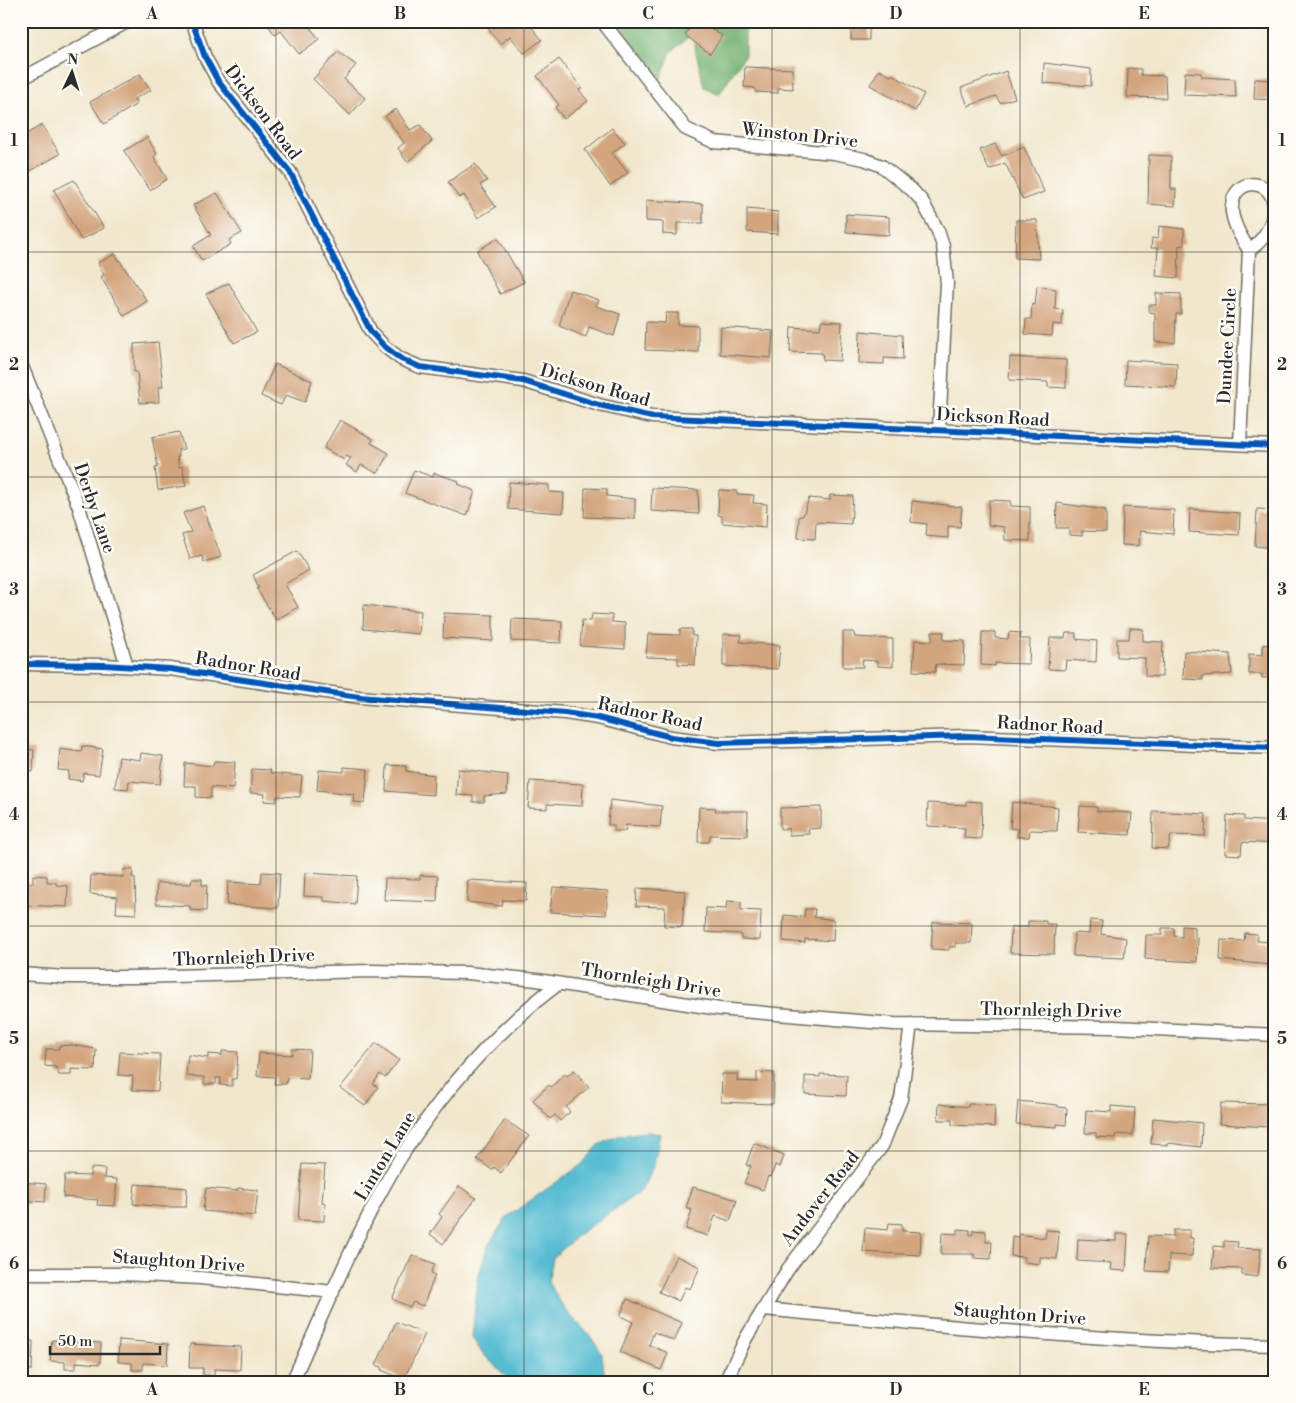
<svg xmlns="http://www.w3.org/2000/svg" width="1296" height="1403" font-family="'Libre Bodoni',serif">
<rect width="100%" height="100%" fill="#fdfcf7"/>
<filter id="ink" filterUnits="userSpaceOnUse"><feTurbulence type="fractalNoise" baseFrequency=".02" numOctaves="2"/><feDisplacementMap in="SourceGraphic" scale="10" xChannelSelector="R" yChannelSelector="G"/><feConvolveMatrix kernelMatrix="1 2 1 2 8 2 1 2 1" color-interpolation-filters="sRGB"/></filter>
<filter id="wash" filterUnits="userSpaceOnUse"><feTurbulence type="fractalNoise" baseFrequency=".0096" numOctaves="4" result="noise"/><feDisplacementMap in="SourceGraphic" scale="20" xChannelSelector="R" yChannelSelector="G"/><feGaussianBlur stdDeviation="1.12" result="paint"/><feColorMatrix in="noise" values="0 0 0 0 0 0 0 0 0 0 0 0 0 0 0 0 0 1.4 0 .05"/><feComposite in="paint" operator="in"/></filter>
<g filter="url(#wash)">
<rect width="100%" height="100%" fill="#f1e7cc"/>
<path fill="#75b272" stroke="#506e4e" d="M611,21H745V55L719,94L704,87L692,34L671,52L659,83Z"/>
<path fill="#55bcd2" stroke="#40747e" d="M648,1132L660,1134L654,1165L641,1191L579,1234L553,1258L548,1282L566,1311L588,1333L602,1354L605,1382H512L484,1355L472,1338L478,1278L488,1245L507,1217L581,1165L599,1145L620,1135Z"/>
<g id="blocks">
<path fill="#d3a57e" d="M265,21H305L319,39L299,54L281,31L275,35Z
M490,21H527L542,40L524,53L510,36L500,44L485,25Z
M694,21H700L722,36L710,54L685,35Z
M851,21H869V40H851Z
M338,52L356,65L344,79L365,98L350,115L313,79Z
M559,59L582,88L579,90L588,101L564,119L555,107L559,105L537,76Z
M1044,63L1091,69V86L1043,83Z
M745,67L792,69L793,89L778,88V93L755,92V88L744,87Z
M1128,68L1141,69V75L1165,76L1166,98L1127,97Z
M879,70L891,76L892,74L924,94L915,111L870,85Z
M1006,71L1015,98L1000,103L996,96L968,106L961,88Z
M1185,72L1201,73L1202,77L1235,79L1236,97L1184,95Z
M140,74L151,90L134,99L137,104L104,124L90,102Z
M1255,79L1275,80V100L1254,99Z
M396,109L410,130L420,125L432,141L407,162L398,148L404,143L385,116Z
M42,125L60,154L25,174L21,167V137Z
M612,128L625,143L612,153L628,173L610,186L585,150Z
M147,137L157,154L154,157L167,179L150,190L124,151Z
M995,144L1002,156L1024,147L1044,192L1023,200L1005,163L989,170L980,150Z
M1149,155L1171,156V189H1176L1175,206L1148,204Z
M475,164L487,181L480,185L496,207L478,218L464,195L459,198L448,182Z
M74,180L104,228L81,240L54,190Z
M217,193L242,233L229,240L231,244L202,261L193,246L211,235L193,205Z
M646,200L703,204V223H677V235L663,234V222L646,221Z
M747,209L778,212V234L747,232Z
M846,214L889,217V235L846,232Z
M1016,220H1037L1039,259L1015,258Z
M1159,226L1184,229V246L1179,245L1178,278L1156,276L1158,248H1151L1152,238L1158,239Z
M498,238L524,282L500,294L477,251Z
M115,254L147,301L124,316L101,277L104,275L98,263Z
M229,283L257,332L234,343L206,294Z
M1037,286L1056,289L1055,309L1063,310L1062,325L1053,324L1052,336L1025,334L1026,319H1031L1032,304L1035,305Z
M570,290L599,300L596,306L620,314L614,336L589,327L586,337L559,326Z
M1156,293L1181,294V314H1176L1175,343L1155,342V313L1149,312V305H1156Z
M666,313H678V325L698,326V352L645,350L646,322L665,323Z
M821,321L842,322L840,361L823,360L822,353L790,352L791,327L820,329Z
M721,327L773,331L771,358L720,354Z
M860,331L902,335L903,359L884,358V364L859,363Z
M158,342L163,387H158L159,402L140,403L137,372H134V344Z
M1010,357L1066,360V388L1048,387V382L1009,380Z
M1126,360L1177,363L1176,387L1125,384Z
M275,364L312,381L305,402L286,395L281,405L261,396Z
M340,420L373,439L371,443L389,453L377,473L361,465L357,472L346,465L351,458L346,456L344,460L324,448Z
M179,432L184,449L178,450L179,457H177L179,468L182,466L186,486L158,490L155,468L158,467L152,437Z
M414,470L433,477L434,473L459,481L458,484L475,491L467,516L405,493Z
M509,482L549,485V492L564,493L563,513L508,509Z
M585,488L607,489V496L635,499V519L584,517Z
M652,488L698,490L699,514L651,511Z
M719,490L737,491V494L754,495L753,503L767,504L766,527L722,523V516L718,515Z
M830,495L853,496L851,524L816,522L815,539L798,538L799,516H803L809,498L830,500Z
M989,500L1010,501L1011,506L1030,507V541L1005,540L1004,527L988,525Z
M912,501L962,507L960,527L948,526V538L926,536L927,524L911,522Z
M1057,503L1106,510V532L1082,531V536L1069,535V528H1056Z
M203,506L221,557L204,562L202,556L190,559L182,535L191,532L183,513Z
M1123,507L1174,510L1173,534L1140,531L1139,546L1122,545Z
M1190,509L1240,513L1239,535L1189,532Z
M1257,509L1275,510L1273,548L1255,546Z
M297,551L309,570L285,584L298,607L276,620L257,589L259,588L253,575Z
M364,605L421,611L419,634L363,629Z
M444,613L493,615V641L443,638Z
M592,614L612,615V622L625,623V649L580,646L582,620L591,621Z
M512,619L562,621L561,643L511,641Z
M1130,628L1143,629V641L1163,642L1162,677L1145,676V658L1117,657V639H1129Z
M680,629H692V636H696L695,665L678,664V658L646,657L648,634L680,635Z
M843,632H854L855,637L893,639V667L878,666L877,661L862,660L863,667H843Z
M932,632H944L943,640L965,641L964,665L936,664L935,672L913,671L915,640L932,641Z
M982,632H995V638L1008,639L1009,632L1021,633L1020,639H1030L1029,664L995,663V666L981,665Z
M1066,633H1076V639L1097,641L1096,662L1066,660L1065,670L1048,669L1050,638H1065Z
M723,634L742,635L740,642L780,645L778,669L723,666Z
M1275,644V678H1262V674H1249V654L1263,655V645Z
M1184,651L1230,654L1232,674L1203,676V680L1183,679Z
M82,746L103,749L99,775L84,773L82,781L68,779L69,771L58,770L60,749L81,752Z
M21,749L34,750L33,772L21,771Z
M141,753L163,756L160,784L129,781L128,789L115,788L119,757L140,760Z
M214,761L235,762L233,789L211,787V798L196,797V786H184L185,763L213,766Z
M387,765L406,766V771L434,775L433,795L386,791Z
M344,767L368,769L365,803L353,802L354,794L317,790L319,770L344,772Z
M252,769L271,770L270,773L302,776L300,797L277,796L276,802L264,801L265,794L250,793Z
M458,769L508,775L507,794L484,796V802H473V796L456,795Z
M530,781L583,784L582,806L547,804V809L528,808Z
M610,800L662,806L660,827L626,825L625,831H614V825H608Z
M966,801L982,802L981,839L964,838L965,828L927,826L928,803L966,805Z
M1012,802L1058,807L1057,831L1030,830L1029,837H1017L1018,829L1010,828Z
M1080,806L1097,807V811L1132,813L1130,835L1078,832Z
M699,807L716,808L715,811H748L747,836L710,835L709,842H698Z
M821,807V828L808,829L809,834L789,835V829H780V808Z
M1153,811L1206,814L1205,836L1171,835L1168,849L1152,848Z
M1227,815L1244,816V820L1275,822V844L1242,842L1241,855L1225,854Z
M124,869L133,870L132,877L135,878L136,914L116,913L117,897L90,894L91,875L123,877Z
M262,872L280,873L278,908L227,905L228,882L261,884Z
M305,873L357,876L355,904L324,901V897L304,896Z
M33,875L47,876V882H56V885L68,886L67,907L21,905V883H33Z
M420,875L438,876L437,902L384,900L385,878L420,879Z
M192,879H202V885H207L206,911L190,910V906L156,904L157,883L191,884Z
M468,880L527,883L526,901L503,900L502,906L467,902Z
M553,887L608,891L606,915L550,912Z
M637,888L685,891L682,927L664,926L665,907L636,906Z
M727,901L741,902V910L761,911L760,940L741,939V934L705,932L706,908L726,909Z
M805,909H815L814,917L834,920L833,941L805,939V943L783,941L784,915L804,917Z
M1090,920L1102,921L1101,934L1126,938L1124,958L1073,956L1074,933L1089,934Z
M1028,921H1046V924H1055L1054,954L1010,953L1011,927H1028Z
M933,922L972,923L971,943H955V947H949V950L931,949Z
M1182,926L1195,927V938H1198L1197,962L1145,959L1146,935H1162V928H1174V936L1182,937Z
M1245,933L1257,934V941L1271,942L1270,965L1220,960L1221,940L1244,941Z
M21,1042H26L24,1068H21Z
M376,1043L399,1060L385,1078L380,1074L373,1084L378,1087L365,1106L340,1088Z
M71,1045L96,1049L95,1070L71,1069V1075H59L56,1067L45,1066L46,1049H59V1046Z
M292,1049L310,1050L308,1079L287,1078L286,1084H274L275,1077L257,1076L259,1053L292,1055Z
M222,1051L238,1052L236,1079H232V1086L220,1085L221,1078H216V1084H204V1077L186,1076L188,1055L208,1058V1054L222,1055Z
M120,1052L160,1054L158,1091L132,1090L133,1076L118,1075Z
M574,1070L589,1087L566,1107L570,1112L560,1121L555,1115L550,1119L533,1100L549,1085L551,1087L565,1074L567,1076Z
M757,1072L774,1073L773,1104L721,1102L722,1074H738L737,1081L757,1082Z
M820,1074L847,1075L846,1096L805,1094V1076L820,1077Z
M1018,1101L1058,1105V1107L1067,1108L1066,1125L1057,1124V1127L1016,1124Z
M1221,1103L1270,1104L1268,1127L1219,1124Z
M939,1104L968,1107L969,1104L995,1105L994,1127L952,1125V1120H938Z
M1111,1106L1135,1108L1133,1135L1116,1134L1115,1138L1096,1137V1133H1085L1086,1110L1111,1112Z
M1153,1118L1202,1123L1201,1147L1168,1143V1145L1151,1144Z
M505,1120L529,1136L501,1173L494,1167L492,1170L477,1159Z
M754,1143L784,1155L780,1167L775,1165L771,1177L768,1176L763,1190L744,1183L751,1166L746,1165Z
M302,1164L325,1165L322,1202L325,1203L324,1221L298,1220Z
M91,1168L105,1169L104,1178L117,1179L115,1206L97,1205L98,1200L63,1197L65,1175L90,1176Z
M21,1182L46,1184L45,1202L31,1201L30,1204L21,1203Z
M135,1184L187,1188L186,1207H164L133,1204Z
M459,1186L476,1198L443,1244L430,1234L442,1217L439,1214Z
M693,1187L737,1200L730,1221L715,1216L708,1236L686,1229L692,1210L686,1208Z
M206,1188L237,1191L238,1188L258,1190L255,1216L203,1211Z
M889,1223L902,1224V1231L921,1232L920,1255L863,1252L865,1228L888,1230Z
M957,1229L970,1230V1235H973V1230L986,1231V1242H992L991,1259L974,1258V1254H941L942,1233L957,1234Z
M1046,1230L1059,1231L1057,1259L1040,1257V1264L1024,1262V1257L1011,1256L1012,1236L1019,1237V1234L1045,1238Z
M1173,1230H1190V1238H1193L1192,1256L1169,1255L1168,1272L1146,1271L1148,1236L1173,1237Z
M1116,1234H1128L1126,1271L1110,1270L1111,1263L1077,1261L1078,1239L1116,1241Z
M1224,1241L1238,1242L1237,1248L1261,1249L1258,1277L1242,1275V1269L1212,1268L1214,1246L1224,1247Z
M412,1255L435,1264L431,1273L435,1275L423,1306L413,1302L410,1307L392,1299Z
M676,1256L700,1267L690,1289L685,1287L679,1301L659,1292Z
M627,1299L682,1323L674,1341L654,1332L649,1345L668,1353L661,1370L620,1352L633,1322L620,1316Z
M396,1322L425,1334L404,1379L381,1370L382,1367L376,1365Z
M21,1340L33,1341L32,1370H21Z
M52,1340L101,1343L100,1364L76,1362V1369H65V1362L50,1361Z
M119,1340L168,1344L167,1365L143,1363V1370H132V1363L118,1362Z
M190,1344L241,1347L240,1370L214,1369V1376L203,1375V1368H189Z"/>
</g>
</g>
<g filter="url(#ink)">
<use href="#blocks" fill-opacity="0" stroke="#706d63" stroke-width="1"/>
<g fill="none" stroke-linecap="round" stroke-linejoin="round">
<defs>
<path id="street" d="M192,21L205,57L218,81L290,172L371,332L385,347L401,359L420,367L523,381L599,405L652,417L1275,446
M602,21L686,129L714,142L834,153L864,159L882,166L912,190L922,201L938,231L943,246L947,283L939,429
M21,79L129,21
M21,364L79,507L127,666
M1240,444L1249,250C1242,239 1234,226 1232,212C1229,171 1285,177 1272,220C1268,233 1260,243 1249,250
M21,664L104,665L170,669L359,697L565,713L598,718L671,737L719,743L967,736L1275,748
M21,974L65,977H133L371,971L467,973L537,980L719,1009L894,1024L1115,1027L1275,1035
M21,1274H123L200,1278L333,1292
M763,1309C933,1325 1104,1342 1275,1345
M292,1382C326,1308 357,1230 399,1160C441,1093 495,1032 558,984
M725,1382L746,1338L788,1269L882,1146L901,1099L911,1024"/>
</defs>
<use href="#street" stroke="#706d63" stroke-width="15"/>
<use href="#street" stroke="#fff" stroke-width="12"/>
<defs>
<path id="cycleway" d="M192,21L205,57L218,81L290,172L371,332L385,347L401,359L420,367L523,381L599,405L652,417L1275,446
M21,664L104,665L170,669L359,697L565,713L598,718L671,737L719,743L967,736L1275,748"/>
</defs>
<use href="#cycleway" stroke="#fdfcf7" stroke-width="9"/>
<use href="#cycleway" stroke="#0057b8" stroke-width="6"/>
</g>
</g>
<path fill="none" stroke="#2b2b2b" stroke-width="1" stroke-opacity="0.55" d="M276,21V1382M524,21V1382M772,21V1382M1020,21V1382M21,252H1275M21,477H1275M21,702H1275M21,926H1275M21,1151H1275"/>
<g text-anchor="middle" stroke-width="5" stroke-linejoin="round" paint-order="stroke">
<g font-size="18" fill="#2b2b2b" stroke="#fdfcf7">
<text transform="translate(263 112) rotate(53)" y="6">Dickson Road</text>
<text transform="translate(800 135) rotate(6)" y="6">Winston Drive</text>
<text transform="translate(1227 346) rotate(-87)" y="6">Dundee Circle</text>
<text transform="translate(595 385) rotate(16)" y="6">Dickson Road</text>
<text transform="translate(993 417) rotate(3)" y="6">Dickson Road</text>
<text transform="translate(95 508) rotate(71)" y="6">Derby Lane</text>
<text transform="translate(248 666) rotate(9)" y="6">Radnor Road</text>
<text transform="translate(650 714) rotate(12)" y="6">Radnor Road</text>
<text transform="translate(1050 725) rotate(3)" y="6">Radnor Road</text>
<text transform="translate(244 957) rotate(-2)" y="6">Thornleigh Drive</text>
<text transform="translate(651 980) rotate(9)" y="6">Thornleigh Drive</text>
<text transform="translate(1051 1010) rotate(1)" y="6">Thornleigh Drive</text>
<text transform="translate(385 1156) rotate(-59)" y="6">Linton Lane</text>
<text transform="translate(820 1198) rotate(-52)" y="6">Andover Road</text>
<text transform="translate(179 1261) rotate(4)" y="6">Staughton Drive</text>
<text transform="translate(1020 1314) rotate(4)" y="6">Staughton Drive</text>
</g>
</g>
<rect width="1296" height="1403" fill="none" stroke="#fdfcf7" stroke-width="55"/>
<g transform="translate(72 72) rotate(4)" stroke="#fdfcf7" stroke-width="4" paint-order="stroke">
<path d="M0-4L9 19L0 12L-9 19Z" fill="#2b2b2b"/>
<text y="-8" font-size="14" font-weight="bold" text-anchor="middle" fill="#2b2b2b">N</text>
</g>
<path d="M50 1346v8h110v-8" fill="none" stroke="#2b2b2b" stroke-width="2.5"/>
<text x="58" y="1346" font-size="15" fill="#2b2b2b" stroke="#fdfcf7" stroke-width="4" paint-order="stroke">50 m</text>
<rect x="28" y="28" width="1240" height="1348" fill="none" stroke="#2b2b2b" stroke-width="2"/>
<g font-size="16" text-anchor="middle" font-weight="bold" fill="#2b2b2b">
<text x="152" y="19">A</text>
<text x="400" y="19">B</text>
<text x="648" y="19">C</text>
<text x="896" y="19">D</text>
<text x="1144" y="19">E</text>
<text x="14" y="146">1</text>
<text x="1282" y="146">1</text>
<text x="14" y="370">2</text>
<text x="1282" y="370">2</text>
<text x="14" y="595">3</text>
<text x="1282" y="595">3</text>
<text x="14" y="820">4</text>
<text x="1282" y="820">4</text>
<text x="14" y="1044">5</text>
<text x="1282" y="1044">5</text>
<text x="14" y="1269">6</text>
<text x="1282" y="1269">6</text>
<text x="152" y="1395">A</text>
<text x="400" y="1395">B</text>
<text x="648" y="1395">C</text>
<text x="896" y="1395">D</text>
<text x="1144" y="1395">E</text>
</g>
</svg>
